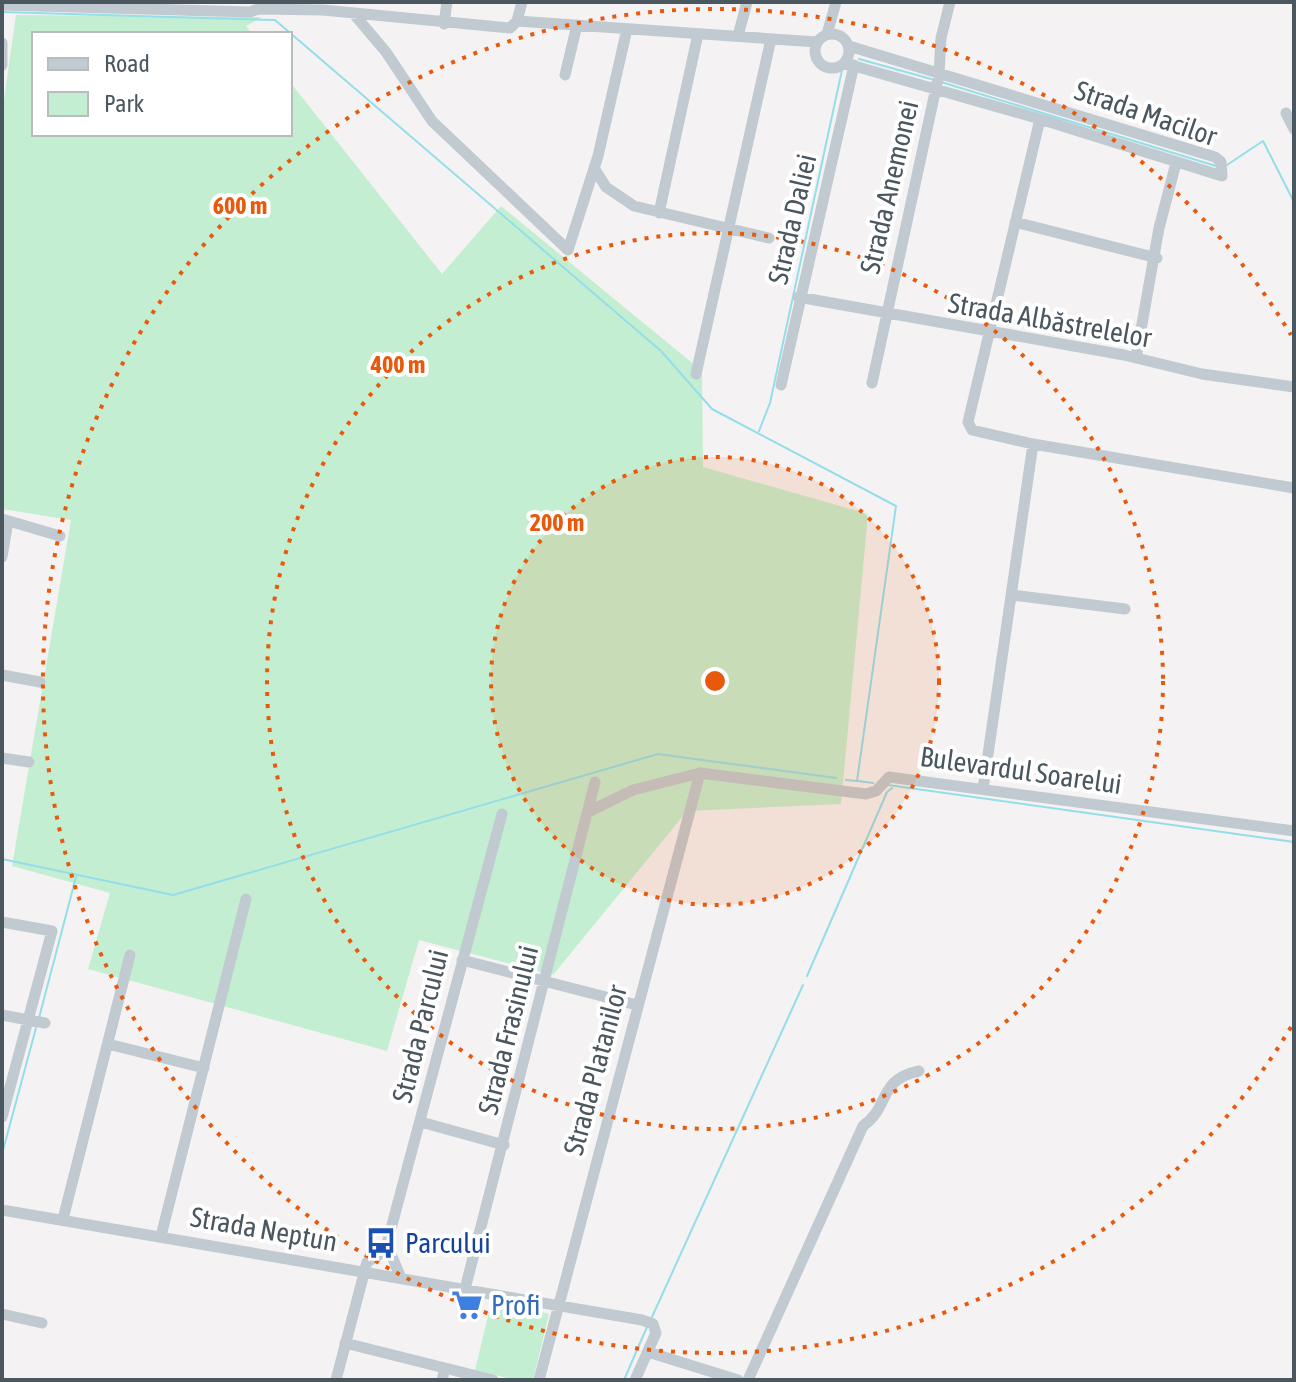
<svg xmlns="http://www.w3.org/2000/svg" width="1296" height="1382" font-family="'Asap Condensed',sans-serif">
<rect width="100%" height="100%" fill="#f4f2f2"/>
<path fill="#c4eed1" d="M16,15L262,17L246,26L252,34H34V134H290V82L442,274L501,206L702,371L703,467L868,514L841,804L687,811L553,975L419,940L387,1051L88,969L110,893L12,866L71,520L2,509V114Z
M492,1300L549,1314L533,1380H515L475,1370Z"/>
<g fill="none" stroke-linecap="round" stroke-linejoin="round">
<path stroke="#94dee9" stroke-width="2" d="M2,12L275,20L661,351L712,409L896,506L857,781L846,780
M859,59L931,79
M941,82L1216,166
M1227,165L1263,141L1294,202
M759,431L770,403L842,70
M858,781L873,783
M888,785L1294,842
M2,859L173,895L658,754L836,778
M807,976L887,792L892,788
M39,1018L76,877
M2,1154L36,1028
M652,1317L803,985
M624,1380L647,1327"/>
<path stroke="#c1cad0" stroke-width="11" d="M2,5L250,12L258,9L323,10L510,28L517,21L817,42
M353,13L386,52L432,121L568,250L598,156L627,29
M517,21L522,2
M444,24L447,2
M827,34L836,2
M815 51a17 17 0 1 1 34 0a17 17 0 1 1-34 0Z
M738,36L747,2
M2,43V65
M844,63L1040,119L1222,176L1221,162L1215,157L849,46
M565,75L577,25
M1286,113L1294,129
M1040,119L968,422L972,430L1033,444L1294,488
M594,168L606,187L634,206L769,238
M659,213L698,34
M1015,222L1157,258
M798,297L1124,355L1202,374L1294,387
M1136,358L1159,228L1176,163
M696,374L771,39
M872,383L939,74L941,38L950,2
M781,385L854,65
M2,519L60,536
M2,557L8,521
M1012,595L1125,609
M2,675L40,682
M2,758L29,762
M983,789L1033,444
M588,812L633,790L700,773L866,794L876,791L889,777L1294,831
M2,922L52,931L2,1117
M462,960L637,1005
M2,1015L45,1023
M108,1044L204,1068
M421,1122L504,1145
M2,1210L642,1320L653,1324L656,1333L635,1380
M63,1219L130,955
M161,1236L246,899
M385,1251L502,814
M465,1289L595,782
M2,1314L42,1323
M345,1343L493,1380
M648,1352L738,1380
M336,1380L367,1262L385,1251L391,1254L401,1278
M442,1380L445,1368
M539,1380L700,773
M748,1380L863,1126C891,1106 877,1080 919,1071"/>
</g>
<circle cx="715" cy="681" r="224" fill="#e8590c" fill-opacity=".12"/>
<g fill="none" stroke="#e8590c" stroke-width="4" stroke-dasharray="4 8">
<circle cx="715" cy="681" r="224"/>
<circle cx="715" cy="681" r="448"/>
<path d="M1291 1027A672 672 0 1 1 1291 335"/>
</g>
<defs>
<symbol id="bus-bare" viewBox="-9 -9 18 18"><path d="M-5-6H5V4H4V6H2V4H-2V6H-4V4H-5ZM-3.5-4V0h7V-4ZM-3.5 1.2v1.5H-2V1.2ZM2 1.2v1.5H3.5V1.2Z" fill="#1a4fb4" stroke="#fff" stroke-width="2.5" paint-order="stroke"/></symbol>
<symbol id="supermarket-bare" viewBox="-9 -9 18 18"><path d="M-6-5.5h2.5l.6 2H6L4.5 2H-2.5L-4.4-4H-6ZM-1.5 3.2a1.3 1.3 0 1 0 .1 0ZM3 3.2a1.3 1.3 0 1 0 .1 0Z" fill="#3f7fe0" stroke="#fff" stroke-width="2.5" paint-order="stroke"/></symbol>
</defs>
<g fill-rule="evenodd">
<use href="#bus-bare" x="359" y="1221" width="44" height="44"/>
<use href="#supermarket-bare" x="445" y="1283" width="44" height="44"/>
</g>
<g text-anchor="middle" stroke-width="8" stroke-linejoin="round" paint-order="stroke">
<g font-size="28" fill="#4a575f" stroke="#fff">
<text transform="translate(1146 113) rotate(19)" y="10">Strada Macilor</text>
<text transform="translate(889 187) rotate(-77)" y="10">Strada Anemonei</text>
<text transform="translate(792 219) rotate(-77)" y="10">Strada Daliei</text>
<text transform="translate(1050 320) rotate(10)" y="10">Strada Albăstrelelor</text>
<text transform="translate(1021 770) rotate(8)" y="10">Bulevardul Soarelui</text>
<text transform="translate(420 1026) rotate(-76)" y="10">Strada Parcului</text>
<text transform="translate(508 1030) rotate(-76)" y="10">Strada Frasinului</text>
<text transform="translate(595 1070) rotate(-75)" y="10">Strada Platanilor</text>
<text transform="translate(264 1229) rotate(10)" y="10">Strada Neptun</text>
</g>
<g font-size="28" fill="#164399" stroke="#fff" text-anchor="start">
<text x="405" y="1253">Parcului</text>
</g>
<g font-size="28" fill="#366cbe" stroke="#fff" text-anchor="start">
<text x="491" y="1315">Profi</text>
</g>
</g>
<circle cx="715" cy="681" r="12" fill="#e8590c" stroke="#fff" stroke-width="4"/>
<g font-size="24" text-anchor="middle" font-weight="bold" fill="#e8590c" stroke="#fff" stroke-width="8" stroke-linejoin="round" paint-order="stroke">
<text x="240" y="214">600 m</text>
<text x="398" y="373">400 m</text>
<text x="557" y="531">200 m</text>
</g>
<rect width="1296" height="1382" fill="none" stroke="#4a575f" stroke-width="8"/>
<rect x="32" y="32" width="260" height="104" fill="#ffffff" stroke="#b7bcbf" stroke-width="2"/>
<rect x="48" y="58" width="40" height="12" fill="#c1cad0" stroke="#b7bcbf" stroke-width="2"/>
<text x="104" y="72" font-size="24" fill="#4a575f">Road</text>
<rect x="48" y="92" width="40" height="24" fill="#c4eed1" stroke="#b7bcbf" stroke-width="2"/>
<text x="104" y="112" font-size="24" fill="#4a575f">Park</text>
</svg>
